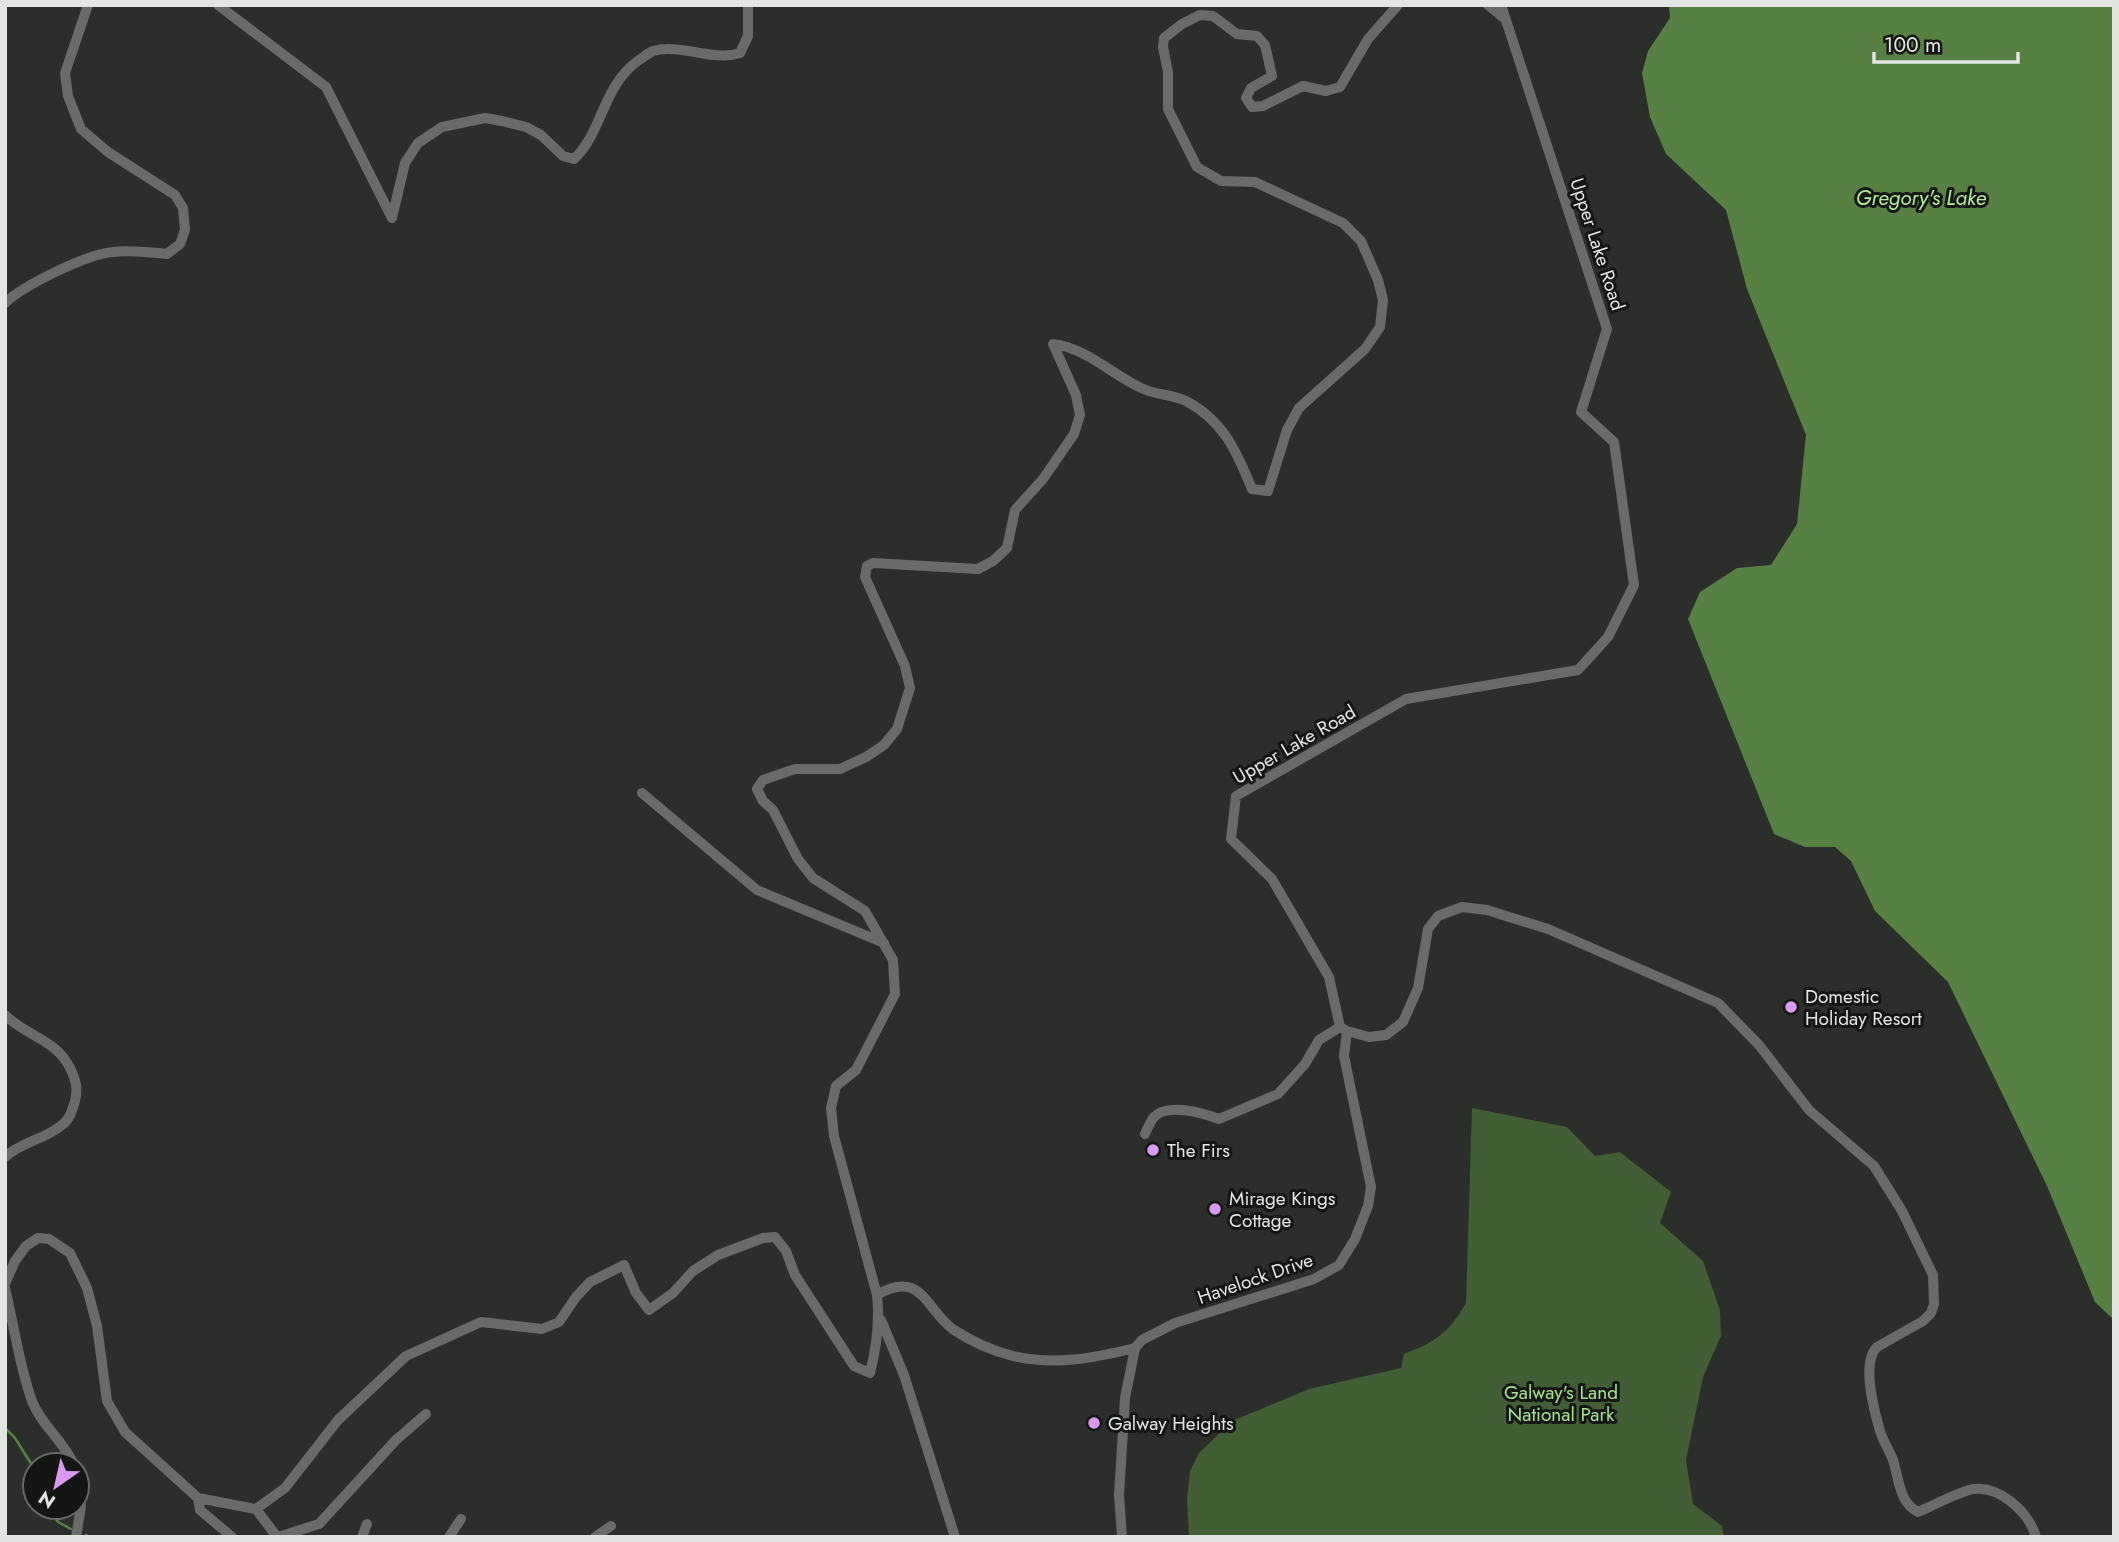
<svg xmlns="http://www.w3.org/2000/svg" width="2119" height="1542" font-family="Jost,sans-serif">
<rect width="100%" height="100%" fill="#2b2e2a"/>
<path fill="#415e34" d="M1472,1108L1567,1127L1595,1156L1620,1152L1671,1192L1660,1223L1703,1261L1720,1310L1721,1336L1703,1377L1686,1460L1693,1504L1722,1526L1724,1537H1189L1187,1498L1190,1471L1199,1453L1232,1421L1309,1389L1401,1368L1404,1354C1435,1342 1449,1333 1466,1303Z"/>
<path fill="#568142" d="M1669,5H2114V1320L2095,1302L2047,1186L1948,982L1875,911L1851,861L1835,847H1805L1774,834L1688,619L1700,592L1737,568L1771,565L1797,524L1806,435L1747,289L1726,210L1666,154L1650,117L1642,73L1648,51L1670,18Z"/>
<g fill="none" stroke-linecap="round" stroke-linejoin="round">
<path stroke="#568142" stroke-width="2.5" d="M5,1428L15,1438L35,1470
M48,1507L58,1522L71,1529
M86,1535L89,1537"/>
<path stroke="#696b69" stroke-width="10" d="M218,5L326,87L392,218
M1488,5L1505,19
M1501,5L1607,329L1581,412L1614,442L1634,585L1608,637L1578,670L1406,699L1236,796L1231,839L1272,879L1329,977L1340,1027L1347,1031L1369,1037L1386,1035L1403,1022L1418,988L1428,929L1438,916L1462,907L1487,910L1548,929L1718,1003L1759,1045L1809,1110L1874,1166L1902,1211L1933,1275L1934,1304L1931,1313L1923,1321L1877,1347C1861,1363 1874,1410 1880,1431C1883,1441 1889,1450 1893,1460C1899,1478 1899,1503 1918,1512C1935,1505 1952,1495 1969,1490C1998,1483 2029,1512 2036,1537
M392,218L405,163L418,143L442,127L485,118L502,121L526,127L541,135L563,156L574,159C603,132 602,86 639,60C644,57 648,53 653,51C682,43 712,62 740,53L748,36V5
M5,303C24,285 87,254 113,252C131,250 149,252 167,254L180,244L185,230L183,208L175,195L108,152L81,129L68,96L65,73L88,5
M1053,344C1086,348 1110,373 1139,387C1153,395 1172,394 1186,401C1223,420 1237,452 1252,489L1268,491L1287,430L1299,408L1365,349L1380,327L1383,300L1378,280L1361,241L1343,223L1255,182L1221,181L1197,167L1168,109V72L1163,47L1164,38L1182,24L1200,15L1213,16L1237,34L1257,36L1265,45L1272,76L1251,88L1246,98L1252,107L1263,106L1303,86L1326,91L1340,87L1368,39L1398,5
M642,793L757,890L884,943
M5,1015C27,1037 57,1039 71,1070C76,1081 78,1089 75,1101C72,1111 70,1119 62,1125C46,1139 21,1142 5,1157
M1145,1134C1147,1129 1150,1123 1153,1118C1166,1102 1203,1113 1219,1119L1278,1094L1305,1064L1319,1040L1340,1027
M5,1284L15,1261L26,1246L38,1238L49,1239L70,1253L87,1288L97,1326L107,1401L125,1432L198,1498L256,1509L277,1537
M5,1288C14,1325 19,1365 32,1401C41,1425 64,1441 74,1465
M877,1295L834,1136L831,1108L836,1086L856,1070L895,994L893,960L865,911L813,878L798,859L773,810L763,801L757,789L763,780L795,769H840L866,757L884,745L897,729L910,688L905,666L865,577L867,566L873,563L978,569L993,561L1007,548L1015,510L1043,479L1074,434L1080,415L1076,395L1053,344
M881,1320L904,1375L955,1537
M198,1498L200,1510L232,1537
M256,1509L285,1488L338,1420L406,1356L481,1322L542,1329L559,1322L576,1297L590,1282L624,1265L636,1293L649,1310L673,1293L693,1271L718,1255L763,1238L775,1237L786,1251L795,1275L854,1366L870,1373C877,1346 880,1323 877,1295C922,1268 926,1311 954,1330C971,1341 993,1351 1013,1356C1054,1366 1094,1358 1135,1348
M76,1537L81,1506L77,1472
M278,1537L319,1524L396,1440L426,1414
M362,1537L367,1524
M449,1537L461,1519
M595,1537L611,1526
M1122,1537L1119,1495L1125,1398L1135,1348L1142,1340L1175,1323L1314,1279L1339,1265L1355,1239L1368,1206L1371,1187L1344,1056L1347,1031"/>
</g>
<g fill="#dc99f4" stroke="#141614" stroke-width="2.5">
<circle cx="1791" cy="1007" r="7"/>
<circle cx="1153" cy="1150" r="7"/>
<circle cx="1215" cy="1209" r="7"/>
<circle cx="1094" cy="1423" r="7"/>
</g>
<g text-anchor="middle" stroke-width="6" stroke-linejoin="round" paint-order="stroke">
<g font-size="19" fill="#e3e5e2" stroke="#141614">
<text transform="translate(1598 244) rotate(72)" y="7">Upper Lake Road</text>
<text transform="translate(1294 744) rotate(-30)" y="7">Upper Lake Road</text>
<text transform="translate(1255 1278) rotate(-19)" y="7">Havelock Drive</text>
</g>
<g font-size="19" fill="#e3e5e2" stroke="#141614" text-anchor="start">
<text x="1805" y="1003">Domestic<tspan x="1805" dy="22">Holiday Resort</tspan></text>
<text x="1167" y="1157">The Firs</text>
<text x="1229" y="1205">Mirage Kings<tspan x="1229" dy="22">Cottage</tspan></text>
<text x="1108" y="1430">Galway Heights</text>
</g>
<g font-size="19" fill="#a5e38a" stroke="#141614">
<text x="1561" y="1399">Galway's Land<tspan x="1561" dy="22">National Park</tspan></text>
</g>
<g font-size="21" font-style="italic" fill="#b0ef96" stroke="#141614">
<text x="1921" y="205">Gregory's Lake</text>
</g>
</g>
<rect width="2119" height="1542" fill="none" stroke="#e3e5e2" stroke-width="14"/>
<g transform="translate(56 1486) rotate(214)"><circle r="33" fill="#141614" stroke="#676966" stroke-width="2"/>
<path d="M0-5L12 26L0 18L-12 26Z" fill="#dc99f4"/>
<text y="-10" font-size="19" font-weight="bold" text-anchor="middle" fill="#e3e5e2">N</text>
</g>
<path d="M1874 52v10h144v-10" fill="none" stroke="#e3e5e2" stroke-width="3.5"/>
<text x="1884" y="52" font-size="21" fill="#e3e5e2" stroke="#141614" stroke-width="5" paint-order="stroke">100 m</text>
</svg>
